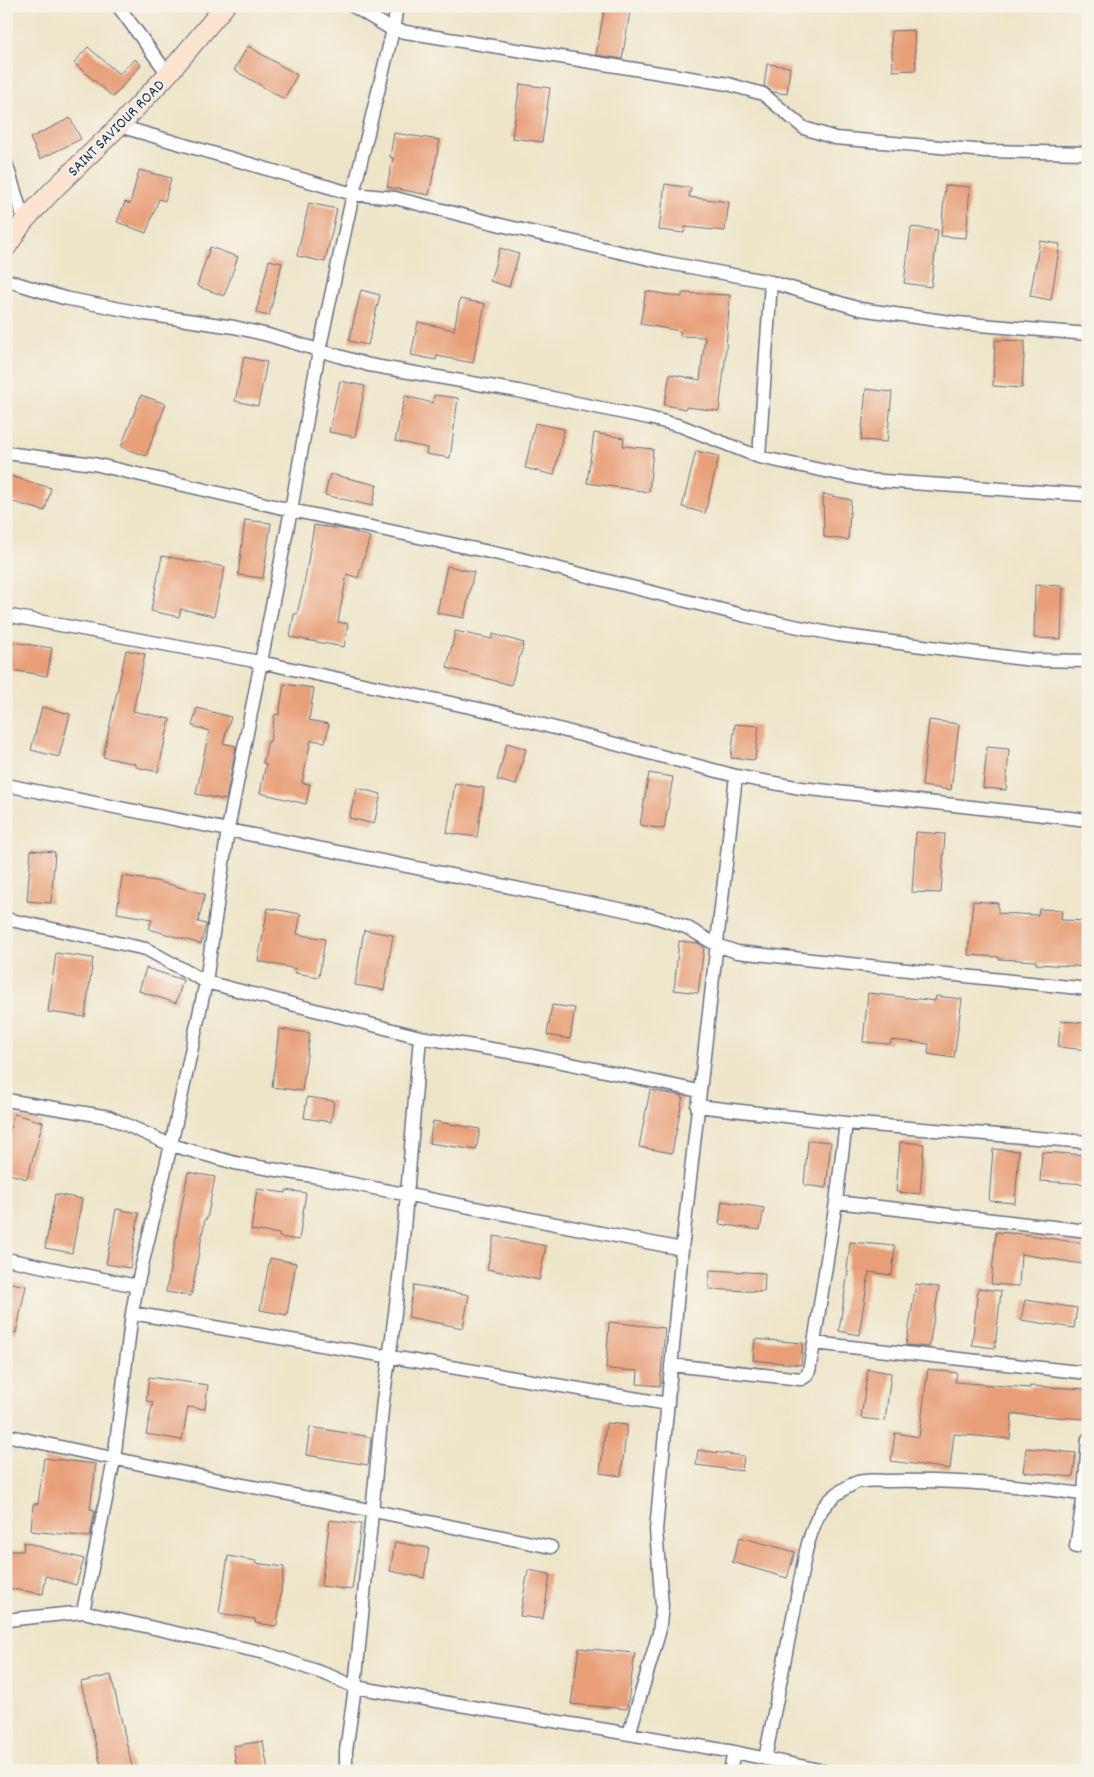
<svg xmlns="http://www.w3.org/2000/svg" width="1094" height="1777" font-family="Dekko,sans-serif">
<rect width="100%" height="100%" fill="#f7f3e8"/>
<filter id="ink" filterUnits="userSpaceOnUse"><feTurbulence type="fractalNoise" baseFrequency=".02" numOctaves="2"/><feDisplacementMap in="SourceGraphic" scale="10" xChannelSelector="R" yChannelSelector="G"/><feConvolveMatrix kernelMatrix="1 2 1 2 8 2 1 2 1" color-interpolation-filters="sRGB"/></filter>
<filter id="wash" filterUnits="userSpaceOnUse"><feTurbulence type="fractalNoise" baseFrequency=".0096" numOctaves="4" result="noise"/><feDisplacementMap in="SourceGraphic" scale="20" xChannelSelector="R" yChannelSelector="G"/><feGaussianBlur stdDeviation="1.12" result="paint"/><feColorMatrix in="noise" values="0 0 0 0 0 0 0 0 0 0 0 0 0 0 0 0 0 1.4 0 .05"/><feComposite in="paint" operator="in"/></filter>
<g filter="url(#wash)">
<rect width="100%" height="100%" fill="#eee5c9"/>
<g id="blocks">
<path fill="#e89f78" d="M605,6H631L622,59L596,55Z
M914,30L916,70L893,71L891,31Z
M248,46L297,75L284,99L234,70Z
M88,47L119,74L135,59L141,65L113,97L74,63Z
M767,64L790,67L787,94L773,92L764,86Z
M520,84L550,88L542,142L512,138Z
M70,118L81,139L40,159L30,138Z
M394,133L440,140L429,195L387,187L393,158L390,157Z
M139,170L171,178L165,201L159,199L146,233L117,222L125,202L130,204Z
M665,184L691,188L689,197L729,202L725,231L685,227L684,233L659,230Z
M945,185L970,187L966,238L941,236Z
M309,203L337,209L325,262L297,256Z
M911,227L938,230L931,287L904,283Z
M1040,241L1060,244L1051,300L1030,296Z
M210,247L238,257L224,296L197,286Z
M500,248L519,254L509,287L490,281Z
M269,260L282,263L269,316L256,313Z
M361,290L380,295L368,345L349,341Z
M646,291L682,297V293L730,295L725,361L719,411L686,407V409L664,405L670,374L700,380L705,337L680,336V331L640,324Z
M460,299L485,304L473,363L437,356L436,360L411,355L418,322L454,330Z
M995,340L1025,341L1022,388L993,386Z
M244,357L267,362L258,406L235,401Z
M340,381L365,386L355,437L329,432Z
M866,389L892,392L887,442L861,440Z
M141,395L166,404L146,456L121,447Z
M434,395L458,398L450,458L426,454L427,448L395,441L405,396L433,403Z
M535,423L564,429L554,475L525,468Z
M594,433L624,438L623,446L653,449L649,492L587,483Z
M696,451L719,456L705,513L682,507Z
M330,474L377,485L372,506L325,495Z
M10,476L51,488L45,511L6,500V487Z
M823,494L851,500L848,540L824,537Z
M245,520L271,523L263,578L238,575Z
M314,525L348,530L370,537L358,578L347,574L338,622L348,624L344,647L290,637L294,614H297L304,585Z
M162,556L225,567L214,616L181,609L179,617L151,611Z
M447,566L474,572L464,618L437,613Z
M1035,585L1063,586L1061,639L1034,638Z
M455,631L492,639L493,634L524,643L511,685L447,668Z
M6,641L52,648L47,676L6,669Z
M126,650L145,654L133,711L170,719L158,772L136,767V764L103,757Z
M284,684L314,688L309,720L329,724L325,742L311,740L302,783L310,784L306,804L260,793L266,764L263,763L268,741L270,742L275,714L279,715Z
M42,707L70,714L59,757L31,750Z
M197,708L231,717L223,743L236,746L226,800L196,794L209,731L192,726Z
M929,720L959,724L951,790L922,786Z
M735,724L759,726L755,760L731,758Z
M507,743L526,749L516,785L497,780Z
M987,747L1009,749L1006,790L983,788Z
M649,773L673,777L664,829L640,825Z
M455,783L484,788L477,837L447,833Z
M357,788L381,794L374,824L349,818Z
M916,832L945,834L941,893L912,892Z
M31,850L55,852L51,903L27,901Z
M122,876L156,881L205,894L198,922L206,924L201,944L149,929L152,919L117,913Z
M973,901L998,903V913L1038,915L1039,909L1062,910L1061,920L1088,921V967L1036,964V961L999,959V957L968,955Z
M268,908L301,914L297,934L325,939L319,977L295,973L296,969L258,961Z
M364,930L393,935L384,990L355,985Z
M679,941L698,943L704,947L698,993L674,990Z
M56,953L93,958L85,1017L48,1012Z
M146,968L183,980L176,1003L139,991Z
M868,993L935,1001L936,996L962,999L954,1058L928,1054L929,1044L891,1040L890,1044L863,1042Z
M552,1005L575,1008L570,1039L547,1035Z
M1061,1021L1088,1023V1050L1058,1047Z
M279,1029L310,1033L302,1091L272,1087Z
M650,1090L683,1096L672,1153L639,1147Z
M307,1097L334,1101L331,1122L304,1118Z
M14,1114L43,1122L27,1179L6,1173V1145Z
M433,1121L480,1129L476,1150L429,1143Z
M808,1140L831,1142L826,1188L804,1185Z
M900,1142L924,1144L920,1194L896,1192Z
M993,1149L1019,1151L1015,1203L989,1201Z
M1042,1152L1088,1155V1184L1040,1181Z
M188,1172L215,1177L207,1219H205L191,1296L166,1292Z
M257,1189L286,1193V1190L306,1193L299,1240L279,1237L280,1234L251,1230Z
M55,1194L82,1199L72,1253L45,1248Z
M722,1201L764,1208L760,1230L719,1224Z
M116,1209L139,1213L130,1268L106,1264Z
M996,1232L1024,1234L1085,1244L1082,1264L1021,1254L1019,1286L991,1284Z
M494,1236L546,1246L539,1280L487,1269Z
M850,1242L895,1246L892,1275L869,1272L859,1335L839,1331L848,1271L847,1270Z
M270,1258L296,1263L287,1315L260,1310Z
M710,1270L765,1273L764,1292L709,1289Z
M6,1282L26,1286L16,1333L6,1331Z
M916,1284L939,1287L929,1347L906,1345Z
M414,1285L469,1295L463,1328L408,1317Z
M978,1288L1001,1291L995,1348L972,1345Z
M1025,1300L1077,1308L1074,1328L1021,1320Z
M609,1322L665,1328L660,1386L637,1384L638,1371L606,1369Z
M755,1339L803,1343L801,1365L753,1360Z
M868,1369L891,1373L885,1421L861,1418Z
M928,1369L957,1373L955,1382L1030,1388V1386L1088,1389L1086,1419L1012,1414L1010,1439L954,1434L950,1469L891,1461L895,1433L919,1437Z
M149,1377L208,1385L205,1409L188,1407L182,1440L146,1434L153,1402L146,1401Z
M606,1423L627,1425L621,1476L600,1473Z
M310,1427L371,1437L368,1465L306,1455Z
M1026,1448L1076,1453L1073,1477L1023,1472Z
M698,1450L744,1456L742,1471L696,1465Z
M44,1458L96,1464L90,1509L95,1510L90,1537L31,1531L33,1504H38Z
M330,1520L361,1524L352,1590L321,1586Z
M740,1537L795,1552L787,1578L732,1562Z
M24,1542L84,1559L76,1585L46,1576L43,1594L6,1588V1551H23Z
M395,1542L429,1548L424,1578L390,1571Z
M228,1556L256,1561L255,1563L284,1567L277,1626L255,1623V1619L219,1613Z
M528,1570L550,1574L543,1619L520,1616Z
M579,1648L635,1653L627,1709L571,1704Z
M111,1675L133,1771H102L81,1682Z
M263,1741L268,1771H237L233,1746Z"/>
</g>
</g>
<g filter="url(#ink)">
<use href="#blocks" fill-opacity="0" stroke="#656f83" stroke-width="1"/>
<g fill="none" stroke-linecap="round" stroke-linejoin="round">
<defs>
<path id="street" d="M118,6L168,74
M353,6L393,30L728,84L763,94L804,128L835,138L986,151L1088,153
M119,126L353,194L395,198L505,226L663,262L771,282L860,309L957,323L1088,334
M6,163L24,221
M6,280L64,298L146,314L234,327L268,335L369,365L518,391L649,418L681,426L759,457L868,480L1088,495
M6,453L94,464L291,510L513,557L746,616L838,635L1031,660L1088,661
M759,457L771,282
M6,615L260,662L498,713L736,776L801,788L1088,820
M6,785L649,915L686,927L717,945L737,952L1088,989
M6,919L146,949L206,982L420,1037L533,1056L699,1091
M6,1100L109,1117L171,1145L235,1163L313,1176L682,1249
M697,1106L846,1123L1088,1142
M836,1202L1088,1231
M6,1259L137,1286
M132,1313L668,1404
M814,1343L1088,1373
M671,1365L801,1379L806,1376L809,1371L814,1343L836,1202L846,1123
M6,1435C187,1476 370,1509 551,1547
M1076,1547L1084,1494L1088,1439
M83,1612L114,1460L132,1313L137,1286L171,1145L206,982L228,829L291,510L319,351L353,194L393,30L397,6
M6,1620L83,1612L265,1653L328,1675L355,1687L734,1752L824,1771
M629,1734L659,1633L662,1606L656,1530L682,1249L736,776
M765,1759L806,1551C815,1517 822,1499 855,1483C864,1479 879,1481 889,1481C955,1480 1023,1485 1088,1495
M346,1771V1751L355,1687L383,1400C402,1280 410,1158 420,1037
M730,1771L734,1752"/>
<path id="secondary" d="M6,248L24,221L53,190L119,126L168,74L225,6"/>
</defs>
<use href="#street" stroke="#656f83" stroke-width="15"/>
<use href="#secondary" stroke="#656f83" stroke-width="21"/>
<use href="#street" stroke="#fff" stroke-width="12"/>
<use href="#secondary" stroke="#fde4d1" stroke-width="19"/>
</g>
</g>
<g text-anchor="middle" stroke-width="4.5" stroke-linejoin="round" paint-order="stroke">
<g font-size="16" fill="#1b2f5e" stroke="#f7f3e8">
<text transform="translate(115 127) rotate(-45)" y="6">SAINT SAVIOUR ROAD</text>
</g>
</g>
<rect width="1094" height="1777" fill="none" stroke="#f7f3e8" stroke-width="25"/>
</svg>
